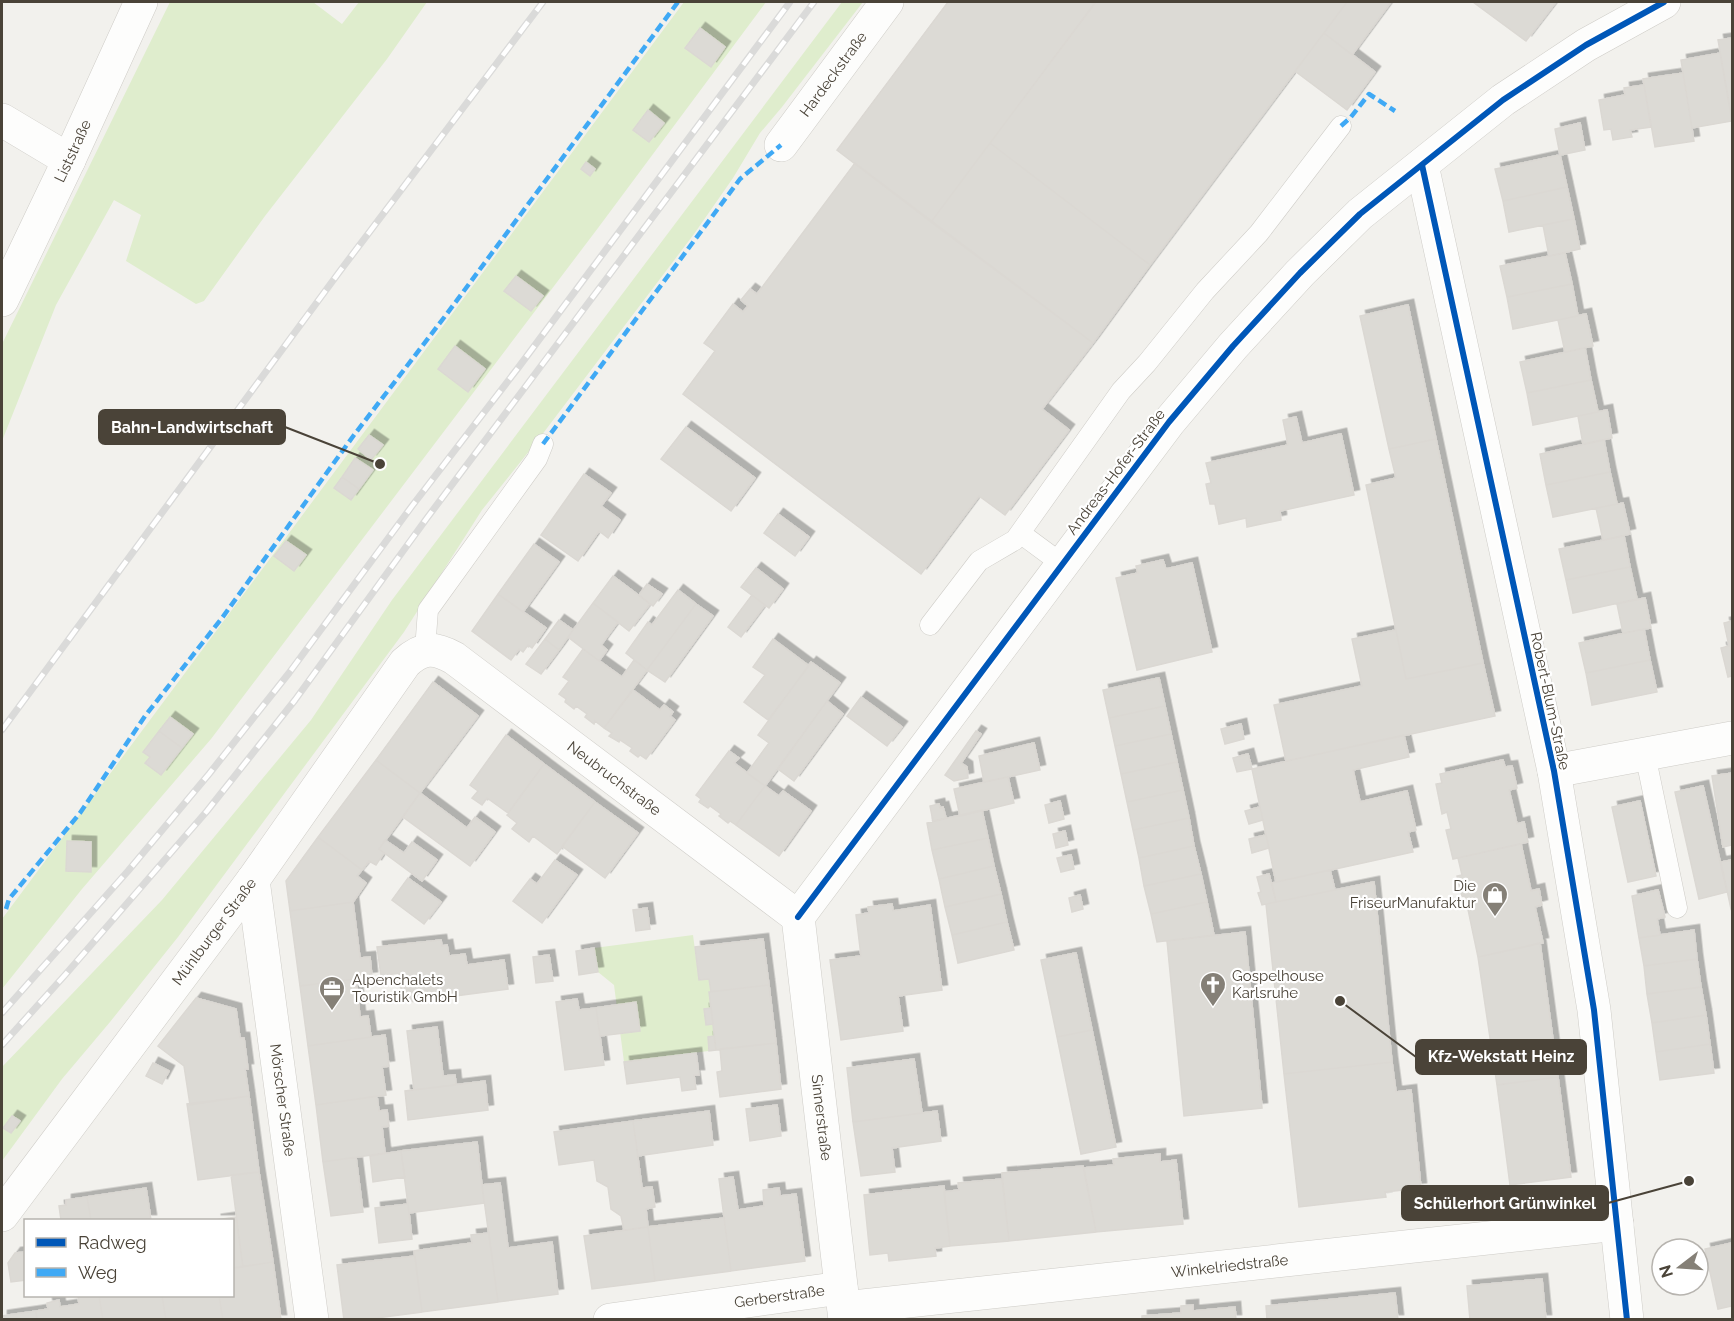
<svg xmlns="http://www.w3.org/2000/svg" width="1734" height="1321" font-family="Raleway,sans-serif">
<defs>
<filter id="shadow"><feDropShadow dx="5.5" dy="-5.5" stdDeviation="0" flood-color="#0004"/></filter>
</defs>
<rect width="100%" height="100%" fill="#f2f1ed"/>
<path fill="#dfedcd" d="M170,2H313L342,24L359,2H427L387,59L265,216L204,301L196,304L126,261L141,215L114,200L56,305L2,441V344Z
M684,2H766L598,228L211,739L82,889L2,989V919Z
M842,2H863L782,107L760,133L733,178L694,234L538,440L482,510L404,632L178,937L110,1022L62,1079L2,1161V1067L162,900L311,720L392,600Z
M693,935L699,980L709,979L711,992L709,993L716,1050L624,1062L614,985L598,972L594,948Z"/>
<path fill="#dcdad5" stroke="#dbd8d3" stroke-width="1.5" filter="url(#shadow)" d="M948,2H1090L1094,4L931,222L837,150Z
M1096,2H1347L1150,265L990,143Z
M1347,2H1391L1352,55L1324,33Z
M1473,2H1556L1526,41Z
M700,28L725,47L711,67L685,48Z
M1324,33L1375,72L1347,110L1295,71Z
M1732,38V108H1730L1718,40Z
M1720,53L1732,121L1692,128L1681,60Z
M1683,73L1694,141L1655,147L1643,79Z
M1644,85L1651,127L1630,130L1632,137L1613,140L1611,129L1604,130L1599,100L1625,95L1624,88Z
M648,110L664,123L649,142L633,130Z
M1580,123L1585,150L1560,155L1555,129Z
M990,143L1150,265L1093,343L931,222Z
M1560,155L1567,187L1503,201L1495,169Z
M586,162L595,169L590,176L581,169Z
M855,163L1093,343L1042,409L1069,430L1005,515L979,496L921,574L683,394L715,351L704,343L733,304L743,312L748,306L741,300L750,289L757,294Z
M1567,187L1574,219L1509,232L1503,201Z
M1574,219L1580,249L1549,256L1543,225Z
M1565,253L1572,284L1507,297L1500,266Z
M516,276L543,296L531,311L504,291Z
M1572,284L1578,316L1513,329L1507,297Z
M1408,305L1436,439L1389,449L1360,316Z
M1586,314L1593,346L1565,352L1558,320Z
M455,346L485,369L468,392L438,369Z
M1585,348L1591,380L1527,393L1520,362Z
M1591,380L1598,412L1533,425L1527,393Z
M1607,410L1612,438L1583,444L1578,416Z
M1296,417L1302,443L1341,434L1354,495L1280,511L1281,520L1247,527L1246,518L1219,524L1215,504H1210L1206,484L1211,483L1206,463L1288,445L1283,420Z
M686,427L755,478L731,511L661,459Z
M369,435L383,445L371,460L358,449Z
M1436,439L1483,663L1406,679L1366,485L1396,478L1389,449Z
M1604,440L1610,472L1546,485L1540,454Z
M355,458L373,470L359,489L342,477Z
M1610,472L1617,504L1553,517L1546,485Z
M584,474L611,493L601,506L620,520L608,538L599,531L578,561L541,535Z
M342,477L359,489L351,500L334,488Z
M1623,503L1630,534L1603,540L1596,508Z
M778,514L809,537L795,556L764,533Z
M1624,536L1630,567L1566,580L1559,549Z
M286,541L306,555L294,571L274,556Z
M534,544L559,562L523,612L498,594Z
M1163,560L1166,569L1192,563L1212,652L1137,670L1116,578L1138,573L1136,566Z
M1630,567L1637,599L1573,613L1566,580Z
M756,568L783,589L769,608L741,587Z
M613,576L650,604L629,631L593,603Z
M647,584L662,594L653,606L639,595Z
M678,590L696,604L647,670L626,653L648,622L652,625Z
M498,594L546,628L532,648L528,645L523,652L519,649L511,660L472,631Z
M752,595L765,605L741,637L728,627Z
M1645,598L1651,628L1623,633L1617,604Z
M593,603L618,622L601,645L607,650L599,661L568,637Z
M696,604L713,616L665,682L647,670Z
M559,620L573,630L559,650L545,639Z
M1732,621V676L1728,677L1721,648L1729,646L1724,623Z
M1644,629L1650,660L1586,673L1579,643Z
M1396,630L1406,679L1483,663L1495,716L1286,761L1274,705L1362,686L1352,639Z
M545,639L559,650L541,674L526,664Z
M773,639L809,666L768,720L744,702L765,675L753,667Z
M583,649L622,677L634,660L647,670L604,728L595,721L594,724L585,717L587,714L576,706L574,709L565,702L566,699L559,694L569,681L563,677Z
M1650,660L1657,692L1592,705L1586,673Z
M811,662L840,683L765,786L747,773L769,743L758,735Z
M1159,678L1165,706L1109,718L1103,690Z
M433,682L478,716L420,793L376,760Z
M633,690L660,710L664,705L673,712L670,716L675,720L646,759L640,755L638,757L630,751L632,748L620,740L619,742L609,736L612,733L604,728Z
M861,697L902,727L887,746L847,716Z
M827,701L843,714L794,781L778,769Z
M1165,706L1171,734L1115,746L1109,718Z
M170,717L193,734L182,748L159,731Z
M1241,724L1244,739L1225,744L1221,729Z
M159,731L182,748L161,775L145,763L150,757L143,752Z
M976,731L981,734L961,763L967,767L968,778L954,781L945,775Z
M1171,734L1177,762L1121,774L1115,746Z
M506,735L544,764L508,813L487,798L482,805L472,798L478,791L470,785Z
M1404,735L1409,757L1353,770L1360,802L1407,791L1416,830L1408,832L1413,852L1276,882L1252,769Z
M1034,743L1040,770L984,782L979,756Z
M729,751L739,758L734,763L765,786L736,825L730,821L728,823L719,816L721,814L710,806L708,808L699,802L701,799L696,795Z
M1248,754L1252,769L1237,772L1233,758Z
M376,760L420,793L379,849L384,853L376,865L369,861L362,870L318,837Z
M1503,760L1505,767L1512,766L1517,788L1509,790L1517,824L1524,822L1528,842L1453,859L1446,830L1451,829L1447,812L1442,814L1436,784L1442,783L1440,774Z
M1177,762L1183,790L1127,802L1121,774Z
M544,764L595,802L557,854L533,836L529,842L512,829L517,823L507,815Z
M1732,773V845L1723,847L1712,776Z
M1008,777L1014,803L960,816L954,789Z
M765,786L779,796L783,791L811,811L779,856L736,825Z
M1703,786L1727,892L1699,899L1675,792Z
M1183,790L1189,818L1133,830L1127,802Z
M420,793L467,828L475,817L495,832L470,866L403,817Z
M1060,801L1064,819L1049,823L1045,805Z
M1640,801L1656,876L1628,882L1612,807Z
M595,802L638,833L605,878L562,846Z
M939,804L940,808L943,807L946,818L933,821L930,806Z
M1260,807L1263,820L1249,824L1245,811Z
M982,810L988,838L932,850L927,823Z
M1189,818L1194,846L1139,858L1133,830Z
M1065,831L1068,845L1056,848L1053,834Z
M1266,835L1269,848L1252,853L1249,839Z
M318,837L362,870L357,876L366,883L353,902L290,911L286,881Z
M988,838L994,866L939,879L932,850Z
M385,840L404,853L412,842L437,860L422,881L379,849Z
M67,841L91,842V872L66,871Z
M1521,844L1531,891L1539,889L1542,905L1535,907L1543,943L1478,957L1465,895L1462,896L1457,876L1462,875L1458,858Z
M1194,846L1201,874L1144,886L1139,858Z
M1071,855L1074,869L1061,872L1057,858Z
M555,860L577,875L542,923L513,901L530,879L537,884Z
M1732,860V908L1731,909L1721,862Z
M994,866L1001,894L945,907L939,879Z
M1330,870L1335,890L1276,902L1272,883Z
M1201,874L1207,902L1151,914L1144,886Z
M1269,874L1276,902L1262,905L1258,893L1261,892L1257,877Z
M408,878L441,902L424,924L392,900Z
M1374,882L1392,1062L1284,1074L1266,904Z
M1658,890L1665,917L1657,919L1660,935L1639,938L1632,896Z
M1001,894L1007,922L952,935L945,907Z
M1080,895L1083,909L1072,912L1069,898Z
M353,902L360,958L370,957L372,977L300,986L290,911Z
M1207,902L1214,935L1157,942L1151,914Z
M892,904L893,911L930,905L942,990L898,996L903,1031L841,1040L830,960L861,956L856,915L869,913L868,907Z
M647,908L650,929L636,931L633,910Z
M1007,922L1014,950L958,963L952,935Z
M1694,930L1697,959L1644,966L1639,938Z
M1245,932L1262,1108L1184,1116L1167,941Z
M763,939L769,985L711,992L709,979L699,980L695,947Z
M441,940L442,946L447,945L449,956L465,954L467,965L504,960L508,989L402,1003L399,973L381,976L377,947Z
M1540,943L1558,1077L1497,1085L1478,957Z
M594,948L598,972L579,975L576,951Z
M1076,953L1092,1030L1057,1037L1041,960Z
M549,955L553,981L536,983L533,957Z
M1697,959L1701,987L1647,994L1644,966Z
M356,979L360,1017L368,1016L371,1037L308,1046L300,986Z
M769,985L776,1043L716,1050L709,992Z
M1701,987L1706,1015L1652,1023L1647,994Z
M196,998L236,1009L240,1038H244L248,1069H245L249,1096L190,1105L184,1066L158,1046Z
M577,999L579,1010L596,1008L604,1065L565,1070L556,1002Z
M636,1002L640,1031L600,1036L596,1008Z
M711,1008L713,1024L706,1025L704,1009Z
M1706,1015L1710,1044L1656,1052L1652,1023Z
M437,1027L443,1076L455,1075L456,1085L414,1090L407,1031Z
M1092,1030L1116,1147L1081,1154L1057,1037Z
M385,1035L389,1066L382,1067L386,1095L316,1105L308,1046Z
M714,1036L716,1050L709,1051L708,1037Z
M776,1043L781,1089L720,1097L717,1072L722,1071L720,1049Z
M1710,1044L1714,1073L1660,1080L1656,1052Z
M696,1053L699,1075H694L696,1089L682,1091L680,1077L627,1084L624,1062Z
M914,1059L922,1113L853,1122L847,1068Z
M1392,1062L1396,1092L1411,1090L1421,1188L1385,1192L1386,1197L1299,1207L1284,1074Z
M153,1063L169,1071L162,1084L146,1076Z
M1558,1077L1571,1177L1510,1185L1497,1085Z
M485,1081L488,1110L408,1120L405,1091Z
M249,1096L259,1172L198,1180L187,1104Z
M377,1096L379,1111L387,1110L389,1126L382,1127L385,1153L323,1162L316,1105Z
M777,1105L781,1136L750,1141L746,1109Z
M709,1111L713,1145L638,1156L633,1121Z
M937,1111L941,1141L892,1148L895,1172L861,1176L853,1122Z
M12,1116L20,1121L11,1133L3,1128Z
M633,1121L642,1188L652,1187L655,1207L646,1209L648,1227L624,1230L621,1216L611,1209L608,1187L597,1181L594,1160L559,1165L554,1132Z
M477,1142L484,1203L409,1213L401,1151Z
M401,1151L405,1177L373,1182L370,1156Z
M1160,1154V1162L1176,1160L1183,1224L1096,1232L1084,1168L1114,1165L1113,1159Z
M356,1157L363,1212L331,1216L323,1162Z
M1083,1166L1096,1232L1009,1241L1002,1173Z
M259,1172L273,1262L243,1267L231,1175Z
M733,1177L738,1210L764,1206L763,1190L779,1188L780,1196L796,1194L805,1261L731,1271L719,1179Z
M1002,1179L1009,1241L950,1246L944,1192L959,1190L958,1183Z
M500,1183L508,1248L552,1242L558,1294L498,1302L482,1185Z
M944,1186L950,1246L935,1248L936,1256L889,1261L888,1253L870,1255L864,1195Z
M146,1188L151,1220H91L87,1197Z
M87,1197L91,1220H61L59,1206L66,1205V1200Z
M408,1204L412,1239L379,1243L375,1208Z
M236,1217L243,1267L232,1268V1220H215Z
M724,1218L731,1271L655,1281L648,1227Z
M648,1227L655,1281L592,1289L584,1236Z
M489,1233L498,1302L422,1312L414,1251L472,1243L471,1235Z
M1732,1243V1306L1718,1309L1705,1249Z
M25,1252L26,1280L11,1282L8,1263L15,1253Z
M415,1256L422,1312L361,1320H344L337,1265Z
M273,1262L281,1320H223L219,1296H232V1268Z
M1542,1279L1546,1320H1470L1467,1286Z
M1395,1293L1398,1320H1267L1266,1306Z
M78,1296H99L103,1320H37L36,1311L48,1309L47,1303L59,1300L60,1307L79,1304Z
M99,1296H162L166,1320H103Z
M162,1296H219L223,1320H166Z
M1193,1305V1311L1235,1307L1236,1320H1142V1316L1181,1313V1306Z
M36,1311L37,1320H2V1316Z"/>
<g fill="none" stroke-linecap="round" stroke-linejoin="round">
<defs>
<path id="lane" d="M1020,533L1062,564
M930,625L979,561L1015,540L1121,391L1147,363L1205,291L1259,233L1341,126
M425,650L428,610L537,459L543,444
M1645,754L1677,908"/>
<g id="street">
<path d="M2,120L69,160"/>
<path id="s1" d="M781,145L887,2"/>
<path d="M1422,165L1554,771L1594,1010L1627,1320"/>
<path id="s2" d="M2,300L69,160L141,2"/>
<path d="M1554,771L1732,738"/>
<path id="s3" d="M253,880L312,1320"/>
<path d="M798,917L1169,422L1233,346L1300,273L1360,214L1503,100L1586,45L1664,2"/>
<path id="s4" d="M798,917L845,1320"/>
<path id="s5" d="M2,1215L253,880L405,663C422,647 434,647 454,658L798,917"/>
<path id="s6" d="M844,1308L1617,1224"/>
<path id="s7" d="M610,1320L841,1288"/>
</g>
</defs>
<use href="#lane" stroke="#ceccc7" stroke-width="21"/>
<use href="#street" stroke="#ceccc7" stroke-width="34"/>
<use href="#lane" stroke="#fdfdfc" stroke-width="20"/>
<use href="#street" stroke="#fdfdfc" stroke-width="33"/>
<defs>
<path id="rail" d="M2,730L340,271L543,2
M2,1013L128,871L209,774L289,673L412,506L518,368L790,2
M2,1045L65,975L207,811L295,700L427,518L814,2"/>
</defs>
<use href="#rail" stroke="#dadad9" stroke-width="7"/>
<use href="#rail" stroke="#fff" stroke-width="4.5" stroke-dasharray="14" stroke-linecap="butt"/>
<path stroke="#3fa9f5" stroke-width="4.5" stroke-dasharray="9 4.5" stroke-linecap="butt" d="M1341,126L1351,117L1369,94L1395,111
M543,444L740,179L781,145
M6,909L9,899L80,813L145,716L222,618L354,435L446,315L678,2"/>
<defs>
<path id="cycleway" d="M1422,165L1554,771L1594,1010L1627,1320
M798,917L1169,422L1233,346L1300,273L1360,214L1503,100L1586,45L1664,2"/>
</defs>
<use href="#cycleway" stroke="#fff" stroke-width="10"/>
<use href="#cycleway" stroke="#0057b8" stroke-width="6"/>
</g>
<defs>
<symbol id="shop-pin" viewBox="-11 -11 22 30"><path d="M0 17L-7.5 6A9.5 9.5 0 1 1 7.5 6Z" fill="#858077" stroke="#fff"/><path d="M-5-2.5h2.3a2.7 3.5 0 0 1 5.4 0H5L5.5 6h-11ZM-1.5-2.5h3a1.5 2.3 0 0 0-3 0Z" fill="#fff"/></symbol>
<symbol id="church-pin" viewBox="-11 -11 22 30"><path d="M0 17L-7.5 6A9.5 9.5 0 1 1 7.5 6Z" fill="#858077" stroke="#fff"/><path d="M-1.2-6h2.4v3.5h3.3v2.4h-3.3V6h-2.4V-.1h-3.3v-2.4h3.3Z" fill="#fff"/></symbol>
<symbol id="office-pin" viewBox="-11 -11 22 30"><path d="M0 17L-7.5 6A9.5 9.5 0 1 1 7.5 6Z" fill="#858077" stroke="#fff"/><path d="M-6-3h4V-5.5h4V-3h4V5H-6ZM-1-4.5V-3h2v-1.5ZM-6 0V1H6V0Z" fill="#fff"/></symbol>
</defs>
<g fill-rule="evenodd">
<use href="#shop-pin" x="1480" y="880" width="30" height="40"/>
<use href="#church-pin" x="1198" y="970" width="30" height="40"/>
<use href="#office-pin" x="317" y="974" width="30" height="40"/>
</g>
<g text-anchor="middle" stroke-width="4.5" stroke-linejoin="round" paint-order="stroke">
<g font-size="15" fill="#4a4338" stroke="#fff">
<text dy="5" stroke="none"><textPath href="#s1" startOffset="88">Hardeckstraße</textPath></text>
<text dy="5" stroke="none"><textPath href="#s2" startOffset="165">Liststraße</textPath></text>
<text transform="translate(1116 472) rotate(-53)" y="5">Andreas-Hofer-Straße</text>
<text transform="translate(1550 701) rotate(78)" y="5">Robert-Blum-Straße</text>
<text dy="5" stroke="none"><textPath href="#s5" startOffset="938">Neubruchstraße</textPath></text>
<text dy="5" stroke="none"><textPath href="#s5" startOffset="354">Mühlburger Straße</textPath></text>
<text dy="5" stroke="none"><textPath href="#s3" startOffset="222">Mörscher Straße</textPath></text>
<text dy="5" stroke="none"><textPath href="#s4" startOffset="202">Sinnerstraße</textPath></text>
<text dy="5" stroke="none"><textPath href="#s6" startOffset="388">Winkelriedstraße</textPath></text>
<text dy="5" stroke="none"><textPath href="#s7" startOffset="171">Gerberstraße</textPath></text>
</g>
<g font-size="15" fill="#4a4338" stroke="#fff" text-anchor="start">
<text x="1476" y="891" text-anchor="end">Die<tspan x="1476" dy="17">FriseurManufaktur</tspan></text>
<text x="1232" y="981">Gospelhouse<tspan x="1232" dy="17">Karlsruhe</tspan></text>
<text x="352" y="985">Alpenchalets<tspan x="352" dy="17">Touristik GmbH</tspan></text>
</g>
</g>
<path fill="none" stroke="#4a4338" stroke-width="2" d="M380 464L285 427M1340 1001L1416 1057M1689 1181L1608 1203"/>
<g fill="#4a4338" stroke="#fff" stroke-width="2">
<circle cx="380" cy="464" r="6"/>
<circle cx="1340" cy="1001" r="6"/>
<circle cx="1689" cy="1181" r="6"/>
</g>
<g fill="#4a4338" stroke="#4a4338" stroke-width="2">
<rect x="99" y="410" width="186" height="34" rx="6"/>
<rect x="1416" y="1040" width="170" height="34" rx="6"/>
<rect x="1402" y="1186" width="206" height="34" rx="6"/>
</g>
<g font-size="16" text-anchor="middle" font-weight="bold" fill="#fff">
<text x="192" y="433">Bahn-Landwirtschaft</text>
<text x="1501" y="1062">Kfz-Wekstatt Heinz</text>
<text x="1505" y="1209">Schülerhort Grünwinkel</text>
</g>
<rect width="1734" height="1321" fill="none" stroke="#4a4338" stroke-width="6"/>
<rect x="24" y="1219" width="210" height="78" fill="#ffffff" stroke="#b7b4af" stroke-width="1.5"/>
<rect x="36" y="1238" width="30" height="9" fill="#0057b8" stroke="#b7b4af" stroke-width="1.5"/>
<text x="78" y="1249" font-size="18" fill="#4a4338">Radweg</text>
<rect x="36" y="1268" width="30" height="9" fill="#3fa9f5" stroke="#b7b4af" stroke-width="1.5"/>
<text x="78" y="1279" font-size="18" fill="#4a4338">Weg</text>
<g transform="translate(1680 1267) rotate(253)"><circle r="28" fill="#ffffff" stroke="#b7b4af" stroke-width="1.5"/>
<path d="M0-4.5L10 22L0 15L-10 22Z" fill="#858077"/>
<text y="-9" font-size="16" font-weight="bold" text-anchor="middle" fill="#4a4338">N</text>
</g>
</svg>
